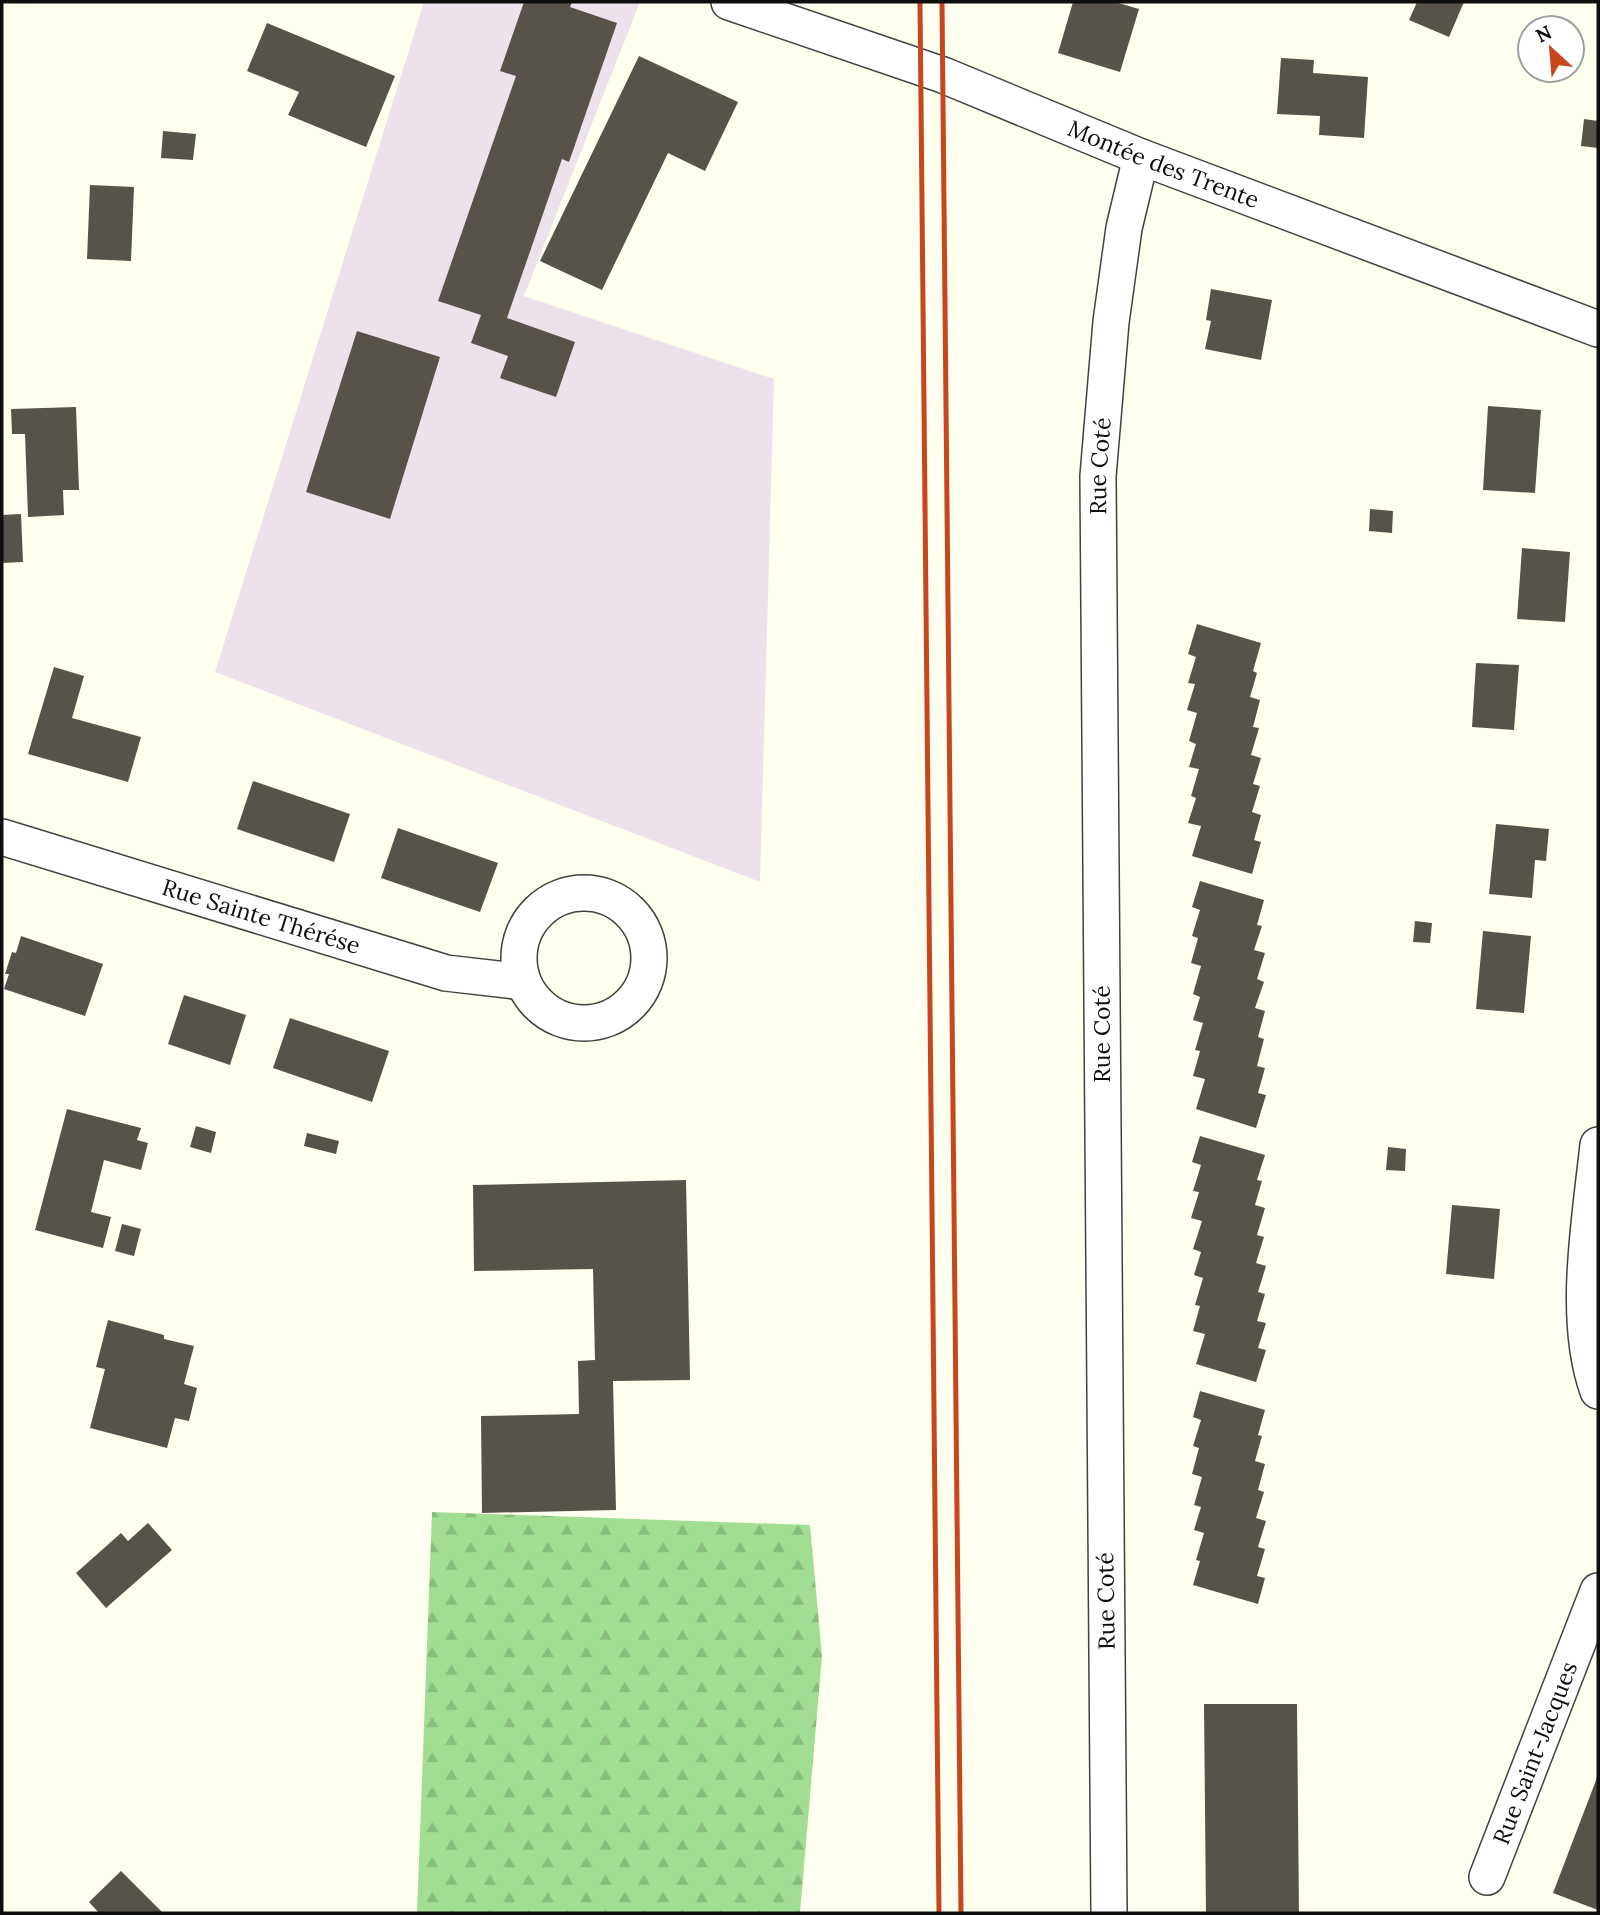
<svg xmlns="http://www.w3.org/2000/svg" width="1600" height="1915" font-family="Lora,serif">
<defs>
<pattern id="forest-firs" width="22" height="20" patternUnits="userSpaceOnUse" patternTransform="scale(1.75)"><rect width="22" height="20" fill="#a1de94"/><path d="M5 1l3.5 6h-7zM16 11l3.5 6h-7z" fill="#89bd7e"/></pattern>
</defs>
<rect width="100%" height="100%" fill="#feffef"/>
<path fill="#ede2eb" d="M424,2H640L524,296L774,379L760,882L215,672Z"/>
<path fill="url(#forest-firs)" d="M432,1512L810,1525L822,1656L800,1913H417Z"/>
<path fill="#58534a" d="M524,2H572L570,7L617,23L569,162L562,159L507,318L575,342L556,397L500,378L508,356L471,343L481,315L438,301L516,76L500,71Z
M1073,2H1115L1139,9L1120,72L1058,53Z
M1417,2H1464L1449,37L1409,20Z
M267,23L395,76L366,147L288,115L299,92L247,71Z
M639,56L738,102L705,171L668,153L602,290L540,261Z
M1281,58L1314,60L1313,73L1368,77L1364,138L1319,135L1320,116L1277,114Z
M1584,119L1598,121V148L1581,146Z
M163,131L196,134L193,160L161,158Z
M90,185L134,187L131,261L87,259Z
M1211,289L1272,300L1261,360L1205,349L1211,321L1206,320Z
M357,331L440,357L390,519L306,492Z
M1488,406L1541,410L1535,493L1483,490Z
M76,407L79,490H63L64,515L28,517L25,434H12L11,409Z
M1370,509L1393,511L1392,533L1369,531Z
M21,514L23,562L2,563V515Z
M1522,548L1570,552L1565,622L1517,619Z
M1197,624L1261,643L1253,671L1257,673L1250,697L1260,700L1253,727L1259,728L1251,755L1261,758L1253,784L1260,786L1252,812L1261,815L1254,840L1261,842L1252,874L1192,856L1201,826L1188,823L1196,798L1191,796L1199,769L1189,767L1196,744L1189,741L1197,713L1187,710L1195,684L1188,683L1196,657L1188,654Z
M1476,663L1519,665L1514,730L1472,727Z
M54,667L84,676L72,718L141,737L128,782L28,754Z
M253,781L350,814L334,862L237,829Z
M1496,824L1549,829L1546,861L1535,860L1532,898L1489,894Z
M398,828L498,863L480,912L381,878Z
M1200,881L1264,900L1257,925L1262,926L1254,950L1265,953L1257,979L1264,982L1255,1008L1265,1011L1258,1037L1264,1039L1257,1066L1265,1068L1258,1093L1266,1095L1256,1128L1196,1109L1205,1079L1193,1076L1200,1051L1195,1050L1203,1023L1193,1020L1200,997L1193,994L1201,966L1191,963L1198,938L1192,936L1200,910L1192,907Z
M1415,921L1432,923L1430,943L1413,942Z
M1483,931L1531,936L1524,1013L1476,1009Z
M21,936L103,964L85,1016L4,989L9,974H5L12,952L16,953Z
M184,995L246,1015L230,1065L168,1044Z
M290,1018L389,1051L372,1102L273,1068Z
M67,1109L141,1128L137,1140L148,1143L141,1170L104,1160L91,1212L111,1217L103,1248L35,1230Z
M196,1126L216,1132L211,1153L190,1147Z
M307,1133L339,1141L336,1154L304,1146Z
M1200,1136L1265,1155L1257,1180L1262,1181L1255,1205L1265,1208L1257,1235L1264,1237L1256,1263L1266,1266L1258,1292L1265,1294L1257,1321L1266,1323L1258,1348L1266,1350L1256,1382L1196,1364L1205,1334L1193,1331L1200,1306L1195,1305L1203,1278L1194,1275L1201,1252L1193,1249L1202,1221L1191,1218L1199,1192L1193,1191L1201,1165L1192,1162Z
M1388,1147L1406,1149L1405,1171L1386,1170Z
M686,1180L690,1380L613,1381L616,1510L482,1513L481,1416L579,1414L578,1361L595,1360L593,1269L474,1271L473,1185Z
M1452,1205L1500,1209L1494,1279L1446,1274Z
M122,1224L141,1229L134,1256L115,1251Z
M108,1320L164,1335V1339L194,1346L184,1384L197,1388L189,1421L175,1418L167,1448L90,1428L105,1369L96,1367Z
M1200,1391L1265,1410L1258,1435L1262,1436L1255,1461L1265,1464L1258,1490L1264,1492L1256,1518L1266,1521L1258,1547L1265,1549L1257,1576L1265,1578L1258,1604L1193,1585L1200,1561L1196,1560L1204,1533L1194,1530L1201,1507L1194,1505L1202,1477L1192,1474L1199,1448L1193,1446L1201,1420L1193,1417Z
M148,1523L172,1550L106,1608L76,1573L121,1533L128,1541Z
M1204,1704H1297L1299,1913H1206Z
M1598,1775V1910L1553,1893Z
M121,1871L163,1913H99L89,1902Z"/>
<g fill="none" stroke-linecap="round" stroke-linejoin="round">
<defs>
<g id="street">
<path id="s1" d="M729,2L943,75L1141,157L1598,329"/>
<path id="s2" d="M2,837L446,973L523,982"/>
<circle cx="584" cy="958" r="65"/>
<path d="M1598,1145C1590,1220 1572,1320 1598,1391"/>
<path id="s3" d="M1487,1877L1598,1591"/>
<path id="s4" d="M1109,1913L1098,476L1111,322L1124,228L1141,157"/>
</g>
</defs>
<use href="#street" stroke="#414141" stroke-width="38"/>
<use href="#street" stroke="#fff" stroke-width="35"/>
<path stroke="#c8451d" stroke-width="5" d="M920,2L939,1913
M942,2L961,1913"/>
</g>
<g text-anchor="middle" stroke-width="7" stroke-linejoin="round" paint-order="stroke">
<g font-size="23" fill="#0e0e0e" stroke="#fff">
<text dy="8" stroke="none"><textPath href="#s1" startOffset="464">Montée des Trente</textPath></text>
<text dy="8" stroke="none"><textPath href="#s4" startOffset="1447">Rue Coté</textPath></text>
<text dy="8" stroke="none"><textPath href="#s2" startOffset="271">Rue Sainte Thérése</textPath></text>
<text transform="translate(1102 1034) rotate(-90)" y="8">Rue Coté</text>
<text transform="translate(1106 1601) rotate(-91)" y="8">Rue Coté</text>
<text dy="8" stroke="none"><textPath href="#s3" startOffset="133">Rue Saint-Jacques</textPath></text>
</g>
</g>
<rect width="1600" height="1915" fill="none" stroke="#0e0e0e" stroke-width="7"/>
<g transform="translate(1551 49) rotate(334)"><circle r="33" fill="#ffffff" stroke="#9f9f9f" stroke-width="2"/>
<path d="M0-5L12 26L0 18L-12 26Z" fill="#c8451d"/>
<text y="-10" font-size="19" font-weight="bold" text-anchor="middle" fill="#0e0e0e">N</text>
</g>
</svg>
